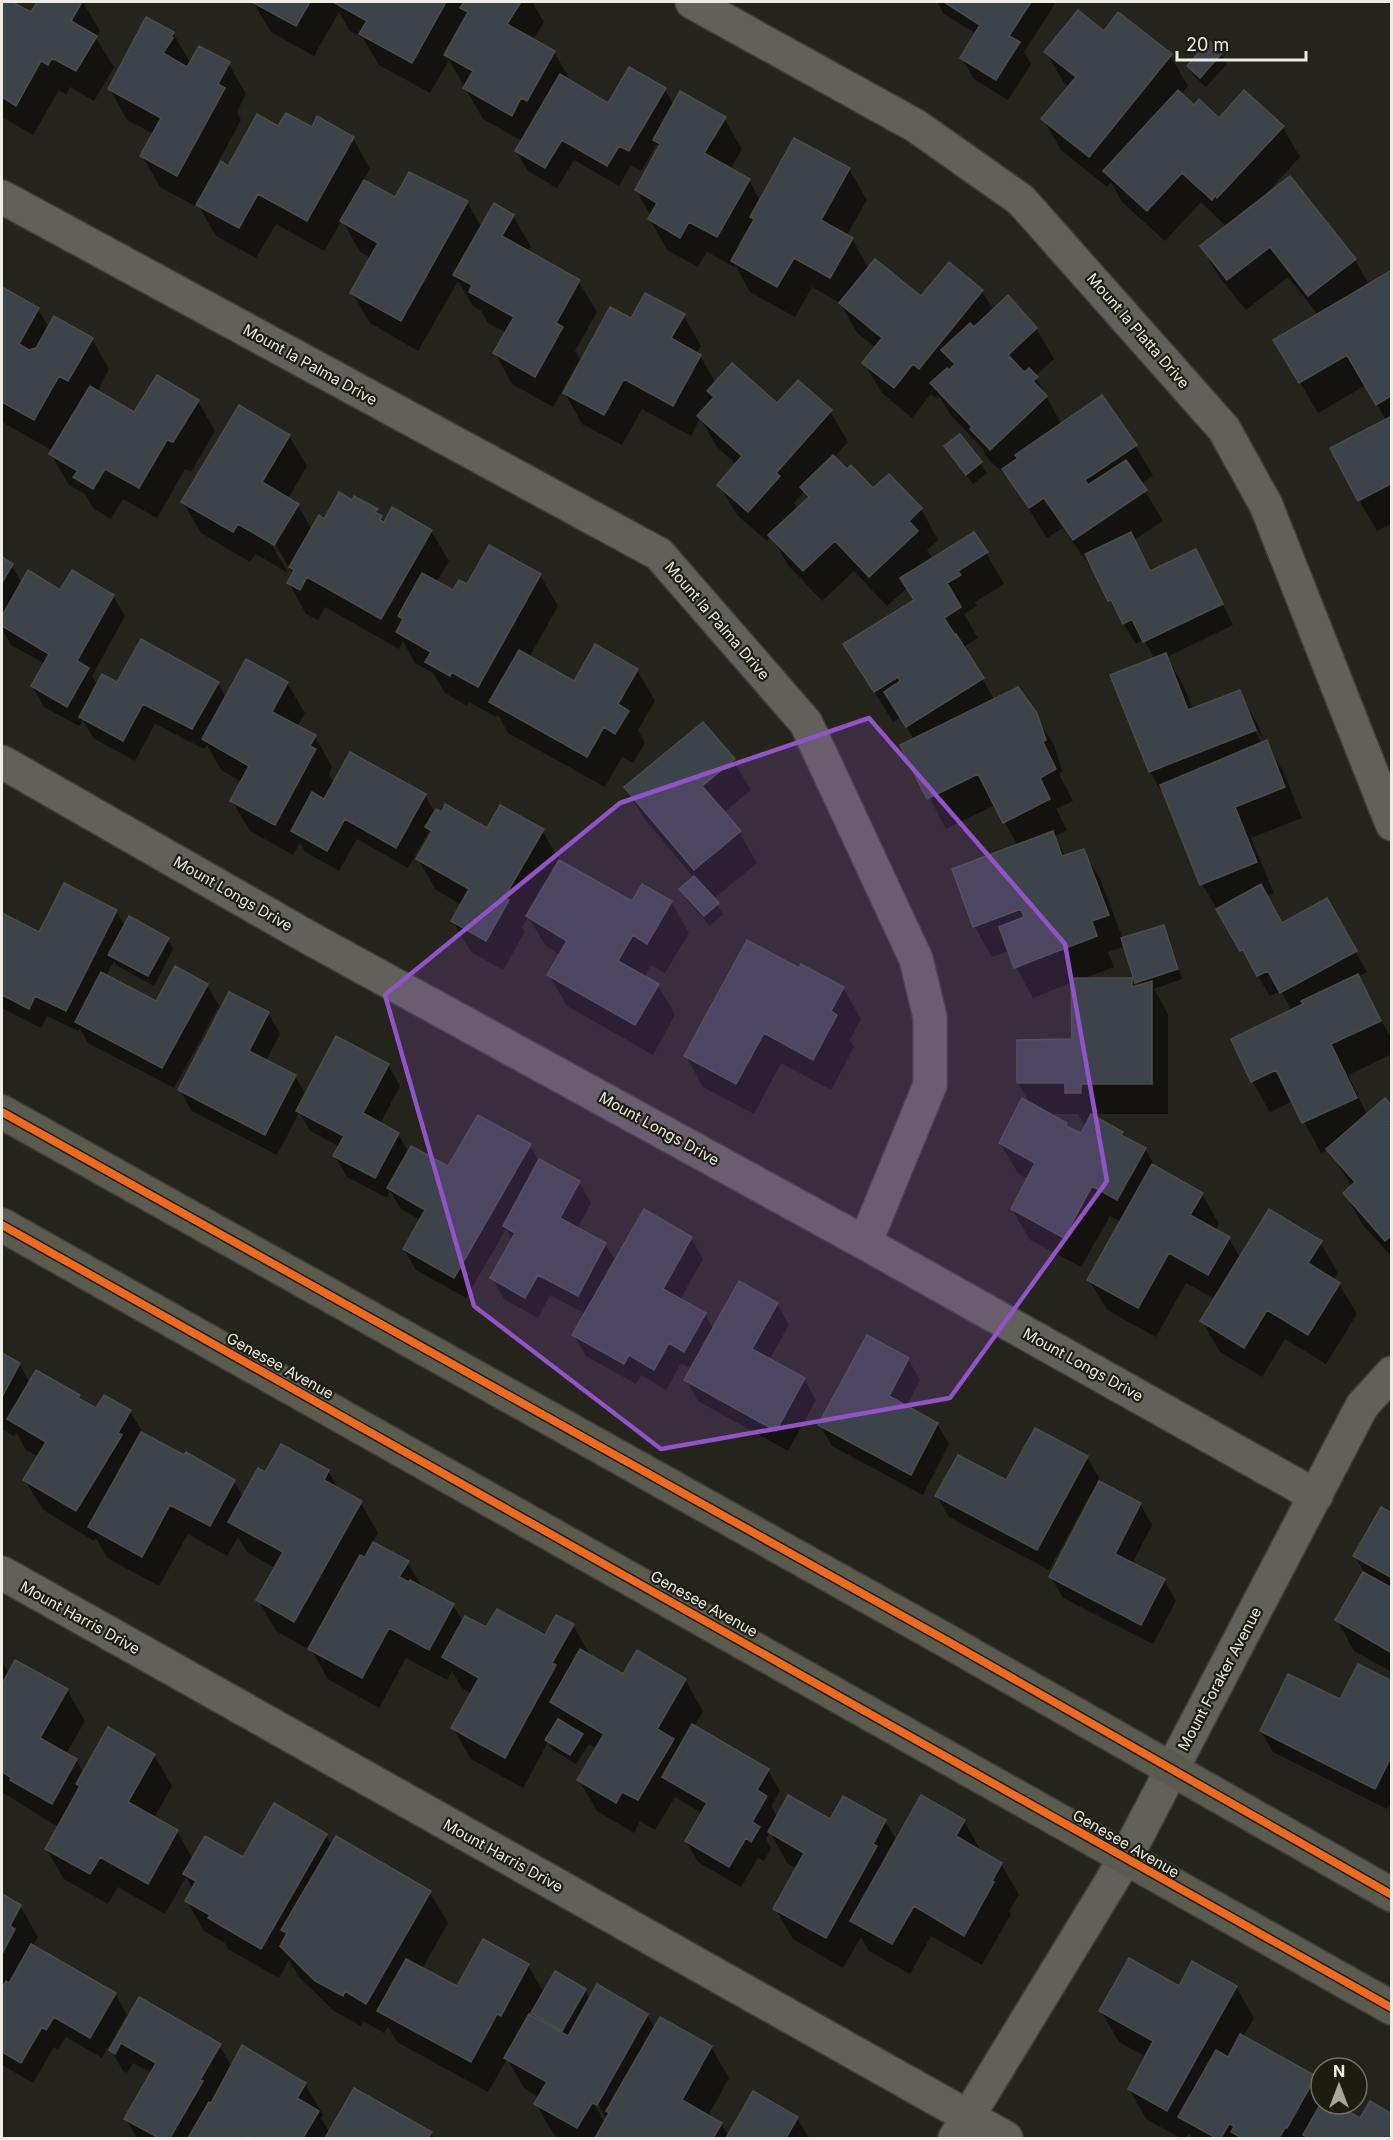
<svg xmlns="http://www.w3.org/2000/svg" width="1393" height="2140" font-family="Inter,sans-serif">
<rect width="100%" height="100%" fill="#24231c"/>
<path fill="#0007" fill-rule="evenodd" d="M6,2H9L31,14L39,2H83L100,31L96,38L114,67L94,101L70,87L66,95L59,90L33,135L2,117V9Z
M253,2H532L544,22L533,40L554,52L572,83L609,105L665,90L674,105L724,118L742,149L730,170L749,180L760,201L795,140L849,169L867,200L846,236L852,239L869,269L921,298L982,291L994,311L1036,328L1054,359L1035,376L1062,425L1135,445L1153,476L1141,484L1163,521L1134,540L1151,572L1196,551L1233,625L1167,657L1183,685L1193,710L1239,692L1257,723L1265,742L1253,723L1251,724L1262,743L1266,742L1284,773L1302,818L1251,838L1274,893L1266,896L1282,925L1326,900L1367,972L1358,977L1392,1040V1054L1348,1075L1367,1115L1392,1108V1257L1362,1224L1345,1193L1352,1187L1329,1150L1321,1153L1293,1101L1270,1112L1252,1081L1233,1040L1292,1011L1281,991L1270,996L1202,884L1168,802L1150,772L1155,659L1144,640L1136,644L1109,600L1093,568L1092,569L1063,528L1047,538L1009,478L989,460L982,448L949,413L939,396L937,399L931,394L912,418L882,393L864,363L876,348L858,334L840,303L812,287L795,317L750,292L735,265L734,267L707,252L698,267L667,250L650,219L651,216L636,190L660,149L657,144L641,171L631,165L619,186L574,160L557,188L528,171L516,151L522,141L483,119L449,60L430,93L379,65L363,38L350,31L339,12L314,56L271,32Z
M937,2H1056L1024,52L1031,64L1008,100L974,79L962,58L976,34L944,14Z
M173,33L191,64L228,63L246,94L237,112L241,120L204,189L206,191L229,168L279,128L312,129L353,138L370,169L363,181L396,199L467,202L482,228L513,216L531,247L527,252L579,282L597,312L575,351L580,359L553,407L512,384L495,353L507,333L488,323L481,311L473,306L458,281L418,351L370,323L352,293L371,258L360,252L342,220L324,251L276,224L256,258L216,236L197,203L195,206L160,187L142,156L154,134L127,120L110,89Z
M1104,33L1170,55L1188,86L1181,95L1194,107L1219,120L1282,126L1300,157L1266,194L1355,260L1369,285L1392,272V523L1377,531L1359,500L1386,420L1366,385L1318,413L1275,340L1318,315L1288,277L1246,310L1219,277L1202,247L1227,227L1201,202L1165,241L1122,202L1111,182L1107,187L1061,150L1043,119L1069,87L1064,83L1046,52Z
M1209,43L1221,54L1227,64L1206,87L1194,76L1188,66Z
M2,289L38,309L49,328L92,339L109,369L97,392L135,415L198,401L215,431L191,472L185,469L157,518L123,499L111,519L93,508L85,494L69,485L51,454L53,451L2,422Z
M683,315L701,346L696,354L700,356L716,383L777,405L830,411L848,442L834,458L847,471L873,490L921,509L938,540L927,550L933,559L974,534L986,553L1004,584L975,602L977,606L964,614L978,638L963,647L995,700L1035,714L1054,745L1062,771L1059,774L1073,801L1056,809L1067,830L1054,837L1066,857L1083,850L1101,881L1123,939L1163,927L1169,937L1182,979L1154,989L1168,1014V1114H1098V1120L1122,1133L1125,1139L1145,1149L1156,1168L1202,1194L1219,1224L1216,1231L1229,1238L1240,1258L1320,1242L1338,1273L1334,1280L1339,1284L1357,1314L1326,1364L1285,1339L1262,1377L1220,1352L1202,1321L1215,1299L1186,1283L1156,1337L1107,1310L1089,1280L1121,1222L1110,1216L1081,1267L1030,1240L1012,1209L1028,1179L1018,1173L1000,1143L1031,1105L1018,1083V1041H1074L1073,982L1033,998L1016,967L1009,951L992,957L975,927L953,870L1018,846L995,805L946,829L902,746L914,740L901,717L893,722L845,644L915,601L907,588L887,606L854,571L822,601L788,565L771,536L767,541L737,515L719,485L737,465L717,447L700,418L691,436L642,409L622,445L582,424L565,393L632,320ZM804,492L808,500L798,510L794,503ZM1126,946L1139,987L1136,988L1131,979H1082L1114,967L1108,952ZM1047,1114H1078L1084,1124H1088L1082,1135L1069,1129L1066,1124Z
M289,436L307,466L288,499L298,505L312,530L353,502L377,510L385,523L431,531L449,561L436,583L454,592L468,586L540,575L558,606L529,658L575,683L637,670L655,701L638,730L645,743L633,763L622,757L605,787L508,733L498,715L496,717L469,702L467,706L445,693L433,673L415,663L403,641L399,649L325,607L318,620L306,614L289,583L293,575L272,538L269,540L288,573L256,554L250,562L201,533L183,502Z
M960,436L987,473L973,484L952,456Z
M2,559L11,565L22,583L61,592L113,596L125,616L92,676L98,686L218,683L226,698L287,683L305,713L297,727L315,736L332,767L329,774L334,783L425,795L435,813L488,830H542L560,861L633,903L671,902L689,933L665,973L651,965L644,977L658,985L675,1015L653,1055L567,1006L549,975L560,955L546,946L528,917L522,927L525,932L503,970L471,952L453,921L462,905L436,890L418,859L431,836L429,831L408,868L357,839L339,871L305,852L300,843L293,855L250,831L232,801L242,782L221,770L207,745L204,749L155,724L135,761L93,738L83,720L79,726L44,707L32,686L45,664L11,645L2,629Z
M733,760L751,790L723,813L739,832L757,863L713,899L723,914L710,926L687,900L681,890L694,878L644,818L626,788Z
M116,911L125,927L168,939L173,949L154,986L116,965L114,961L106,976L157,1003L207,985L219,1006L174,1088L88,1043L80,1028L78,1031L47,1016L41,1028L2,1008V915L40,934Z
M800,970L843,988L861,1019L850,1040L854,1047L831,1090L781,1063L754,1114L703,1087L686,1056Z
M268,1013L280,1034L266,1061L295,1076L306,1095L388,1065L400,1086L380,1124L398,1134L409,1153L449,1168L530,1145L539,1161L579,1182L591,1203L577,1229L605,1244L616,1262L691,1238L703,1259L680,1300L705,1314L714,1330L777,1304L789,1325L769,1360L804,1379L816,1400L788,1451L698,1401L686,1380L692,1369L681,1363L666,1390L641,1375L636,1384L586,1356L574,1335L586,1314L550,1295L538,1318L504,1299L492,1278L512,1240L506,1229L466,1298L416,1270L404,1249L421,1220L401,1209L390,1191L387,1198L347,1177L335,1156L340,1147L310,1131L299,1113L277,1155L192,1111L180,1090Z
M2,1350V1355L19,1364L30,1383L79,1396L82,1401L97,1410L105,1397L130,1411L144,1435L234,1481L243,1497L266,1474L328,1471L339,1490L360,1502L378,1533L372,1543L407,1562L423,1588L453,1605L463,1622L487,1629L545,1637L573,1625L590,1655L624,1676L685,1680L703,1711L694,1727L768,1770L780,1791L771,1806L778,1817L830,1821L844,1798L885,1821L897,1841L964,1821L982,1853L1001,1864L1019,1895L1009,1911L1011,1914L982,1965L931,1936L910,1974L869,1951L861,1937L843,1968L793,1939L775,1909L797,1869L787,1863L770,1832L766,1839L771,1848L764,1861L758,1858L741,1887L698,1862L686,1841L702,1813L675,1797L655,1830L640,1821L634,1833L597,1811L579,1780L597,1749L589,1744L576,1764L553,1750L548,1742L523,1788L471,1759L453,1728L472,1694L462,1688L452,1671L447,1680L406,1658L379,1708L328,1679L312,1651L276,1631L258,1600L275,1568L247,1552L238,1537L227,1556L188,1534L159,1586L107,1558L96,1538L94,1541L43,1510L25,1480L39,1457L26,1450L16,1432L14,1436L2,1429ZM992,1877H996L989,1888Z
M908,1359L920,1380L906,1407L937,1424L949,1444L923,1495L832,1446L820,1425Z
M1087,1457L1099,1478L1097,1482L1140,1504L1152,1525L1132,1564L1164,1580L1176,1601L1153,1644L1063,1598L1051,1577L1093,1494L1091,1493L1049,1570L949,1517L937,1496L1007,1482Z
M1392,1514V1672L1354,1651L1337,1620L1364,1572L1355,1556Z
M2,1661L9,1674L67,1690L85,1721L66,1754L76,1760L84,1774L154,1755L172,1786L154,1818L177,1831L193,1860L243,1859L326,1835L332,1846L337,1838L430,1893L448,1923L422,1969L457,1988L528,1965L544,1993L585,1990L590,1999L647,2015L655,2028L660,2019L711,2047L729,2078L708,2116L721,2124L729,2137L753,2093L797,2118L809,2138H560L554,2135L536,2104L540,2098L524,2088L507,2059L488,2092L397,2042L388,2027L384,2033L363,2021L361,2026L334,2011L299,1977L289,1960L279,1978L228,1949L225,1943L204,1931L187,1901L193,1889L186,1877L165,1914L118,1887L108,1904L64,1879L46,1849L58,1827L2,1792ZM594,2098L607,2120L605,2123L592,2099Z
M1392,1682V1799L1387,1809L1273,1752L1261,1731Z
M2,1896L20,1906L38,1937L32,1947L115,1994L127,2015L102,2058L66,2037L58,2050L54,2047L33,2083L2,2065Z
M1236,1987L1254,2018L1243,2037L1315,2077L1321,2087V2104L1361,2121L1392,2115V2138H1192L1189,2133L1186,2138H1181L1147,2120L1129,2089L1146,2057L1119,2042L1101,2011L1179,1988Z
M140,1999L219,2045L232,2067L305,2084L323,2115L321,2118L330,2134L431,2133L434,2138H137L126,2119L152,2073L133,2063L127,2073L123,2071L111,2050Z"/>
<path fill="#3d434a" stroke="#4c4c4b" stroke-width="1.5" d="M4,2H12L31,12L37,2H82L71,21L97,36L76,71L52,58L48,65L41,61L16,106L2,97V6Z
M252,2H310L296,26Z
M333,2H446L412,63L359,34L367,21Z
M464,2H521L507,24L555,51L527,101L521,98L512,116L463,88L473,71L444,55L468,12L460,8Z
M944,2H1031L1009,36L1020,42L996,80L960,58L980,25Z
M1078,10L1104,31L1118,12L1172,54L1089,157L1041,119L1076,77L1044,52Z
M146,17L174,32L171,37L173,38L163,53L187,67L199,46L230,62L218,84L225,88L177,176L140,156L161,118L108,89Z
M1209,41L1222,53L1200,78L1187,66Z
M629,67L666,88L629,151L619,146L607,166L562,140L545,168L515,151L560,74L608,103Z
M1178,90L1194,105L1199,99L1219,118L1244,90L1284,126L1217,198L1215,195L1212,200L1182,173L1147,211L1103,171Z
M680,91L726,117L704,153L750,179L717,237L689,222L680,238L648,219L657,203L635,190L660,144L653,140Z
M286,113L312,127L317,116L354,137L307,221L258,194L239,228L196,205L221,161L228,166L257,114L278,126Z
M794,138L850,168L821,220L853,238L830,278L794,258L777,287L731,261L754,219L750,217Z
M409,172L468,201L401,321L350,293L378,243L340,221L364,180L395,197Z
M1290,176L1356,259L1308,296L1270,247L1227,280L1200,246Z
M494,203L514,215L502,236L580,280L556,323L563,327L535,377L493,353L514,317L469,292L472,285L453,275Z
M875,259L921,296L949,262L983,290L919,369L913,364L894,388L862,363L882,338L839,303Z
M1392,270V395L1376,405L1347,355L1299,383L1273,340Z
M2,287L39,308L19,344L29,350L36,348L54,316L93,338L68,381L59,376L34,420L2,402Z
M645,293L685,314L671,338L701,355L673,406L624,379L604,415L563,393L610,307L631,318Z
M1008,295L1037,328L1008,355L1024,372L1029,368L1038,377L1033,381L1047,396L990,450L970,429L972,427L930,383L947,368L949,370L955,364L941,350L970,323L974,327Z
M732,363L777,403L798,380L832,410L776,473L780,476L748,512L717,485L742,456L697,416L714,397L707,391Z
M157,375L199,400L173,442L167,440L139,488L105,469L93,489L73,477L78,471L49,454L90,386L134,412Z
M1102,395L1137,445L1085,480L1088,485L1126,460L1147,490L1073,540L1044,498L1029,508L1002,469L1018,458L1015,455Z
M239,405L290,435L262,482L299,504L274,545L238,524L233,532L181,502Z
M1392,416V483L1358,501L1330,448Z
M960,434L982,462L966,475L944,446Z
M833,455L847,469L851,465L873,488L889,474L922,508L909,521L918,531L869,577L835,541L803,571L768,535L809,497L800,487Z
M339,492L352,500L354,496L378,509L375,512L382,516L380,520L384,522L392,507L432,530L381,619L307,577L300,590L287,583L294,570L289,567L319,515L324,519Z
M974,532L988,552L958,571L961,575L947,583L961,607L944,618L955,635L956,634L984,678L906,727L884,692L900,681L898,677L874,692L843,644L914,600L900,578Z
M1131,532L1150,571L1196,549L1223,604L1143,642L1132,619L1123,624L1111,600L1108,601L1085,554Z
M489,545L541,574L478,687L451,672L450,676L425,662L431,652L396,632L403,619L398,616L422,573L453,590L459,580L467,584Z
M2,557L13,564L2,583Z
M28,570L60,590L72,570L114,595L77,661L89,668L67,707L31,686L49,654L2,626V616Z
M141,639L219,682L192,729L143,704L123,741L79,717L102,674L117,682Z
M595,644L638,669L618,704L629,711L615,734L604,727L587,757L489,702L519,650L574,681Z
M1166,653L1188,710L1240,690L1256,730L1149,772L1110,675Z
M246,659L288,682L272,712L316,735L310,746L316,749L275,825L230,801L249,766L202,739Z
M1018,687L1037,713L1046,740L1043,742L1056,769L1040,778L1050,799L1003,823L978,774L927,799L900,745Z
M703,722L735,759L702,786L741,831L694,870L624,787Z
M1267,740L1285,787L1235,807L1257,862L1200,885L1160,785Z
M350,752L426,794L396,848L345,819L327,851L291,831L312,792L324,799Z
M445,804L487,828L500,805L544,829L504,898L509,900L486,941L451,921L469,889L416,859L432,831L425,827L436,809L442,812Z
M1053,831L1062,856L1084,849L1109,915L1092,921L1097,936L1014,968L999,927L1024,917L1021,909L973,927L952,869Z
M559,860L632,901L642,884L672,901L647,944L633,935L618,961L659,984L635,1025L547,975L567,941L526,916Z
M694,876L719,903L704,916L679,889Z
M64,883L117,910L66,1011L35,996L29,1009L2,995V913L39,932Z
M1261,884L1282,923L1327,898L1357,951L1280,993L1268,971L1257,976L1243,950L1240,951L1216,909Z
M129,916L169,938L148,976L108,955Z
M1164,925L1178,969L1135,983L1121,938Z
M747,940L799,968L801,964L844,987L831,1011L837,1015L813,1060L764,1033L736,1084L684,1056Z
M175,966L208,984L162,1068L75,1022L101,972L156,1001Z
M1358,974L1381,1021L1331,1044L1357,1098L1302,1123L1276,1070L1251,1082L1231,1039L1303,1004L1301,1001Z
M1071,978H1132V987L1152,981V1084H1081V1093H1065V1083H1017V1040L1072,1039Z
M229,992L269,1012L249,1051L296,1075L265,1135L178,1090Z
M336,1036L389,1064L363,1113L399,1133L375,1178L333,1156L344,1136L296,1111Z
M1022,1098L1067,1123L1066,1126L1081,1133L1091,1114L1123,1132L1121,1135L1146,1148L1117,1200L1092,1186L1064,1238L1011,1209L1035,1163L999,1143Z
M1385,1098L1392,1106V1120L1388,1123L1392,1128V1235L1385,1241L1343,1193L1355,1182L1326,1149Z
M478,1115L531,1144L454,1278L403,1249L425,1210L387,1188L411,1146L448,1166Z
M539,1159L580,1181L560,1218L606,1243L578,1296L538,1275L525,1298L490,1278L515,1233L503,1226Z
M1152,1164L1203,1193L1190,1215L1230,1237L1208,1275L1169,1253L1138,1308L1087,1280Z
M644,1209L692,1237L663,1289L706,1313L684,1352L669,1343L654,1370L629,1355L624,1364L572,1335Z
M1269,1209L1322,1241L1308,1263L1340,1283L1308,1335L1267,1310L1244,1348L1200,1321Z
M739,1281L778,1303L752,1349L805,1378L776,1431L684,1380Z
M867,1335L909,1358L889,1396L938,1423L911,1475L818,1425Z
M2,1353L20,1363L2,1397Z
M36,1370L80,1395L78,1398L96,1408L104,1395L131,1410L118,1433L122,1435L76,1511L23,1480L46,1442L7,1419Z
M1035,1428L1088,1456L1037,1550L935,1496L958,1455L1006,1480Z
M141,1432L184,1455L186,1452L235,1480L210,1526L170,1505L142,1557L88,1527Z
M281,1444L329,1470L324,1480L362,1501L294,1622L256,1600L283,1552L228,1522L258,1468L265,1472Z
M1099,1481L1141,1503L1115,1554L1165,1579L1141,1625L1049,1577Z
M1381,1507L1392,1513V1578L1353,1556Z
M373,1542L409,1561L399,1577L409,1582L410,1580L454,1604L429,1650L389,1628L362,1678L308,1649L360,1555L365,1557Z
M1363,1572L1392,1588V1653L1335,1620Z
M497,1609L545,1635L556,1615L574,1624L552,1663L556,1665L505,1758L451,1728L479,1678L442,1657L465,1616L486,1627Z
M580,1649L623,1674L637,1650L686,1679L657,1729L674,1739L638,1800L622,1792L616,1803L577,1780L604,1734L550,1702Z
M15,1660L68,1689L40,1738L77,1759L52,1804L10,1780L12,1778L2,1772V1684Z
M1358,1664L1392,1681V1755L1375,1789L1260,1731L1288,1674L1340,1699Z
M558,1719L583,1734L570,1755L545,1740Z
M692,1724L769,1769L757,1790L767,1796L752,1822L760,1827L751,1842L746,1838L729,1867L685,1841L707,1803L662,1777Z
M108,1727L155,1754L128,1802L178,1830L148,1884L100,1857L90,1874L45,1849L80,1786L76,1784Z
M788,1795L830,1819L843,1796L886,1820L873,1844L877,1846L826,1938L773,1909L804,1853L768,1832Z
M921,1795L965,1820L956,1836L1002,1863L992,1881L994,1882L964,1936L914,1906L892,1944L850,1921Z
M274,1803L327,1834L261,1949L208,1918L210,1915L185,1901L196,1881L183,1874L205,1836L243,1857Z
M336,1836L431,1891L366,2004L345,1991L343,1996L315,1981L280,1946L287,1933L281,1930Z
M2,1894L21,1905L10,1926L15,1929L2,1954Z
M483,1939L529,1964L501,2016L497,2014L471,2062L377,2011L406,1959L457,1986Z
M31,1944L116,1993L90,2038L54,2017L46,2030L42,2027L21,2063L2,2052V1988L6,1981L9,1983Z
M1129,1958L1179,1986L1192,1961L1237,1986L1167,2111L1128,2089L1153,2041L1099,2011Z
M555,1971L586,1989L562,2031L531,2013Z
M597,1984L648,2014L597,2105L592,2103L577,2128L534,2104L547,2082L504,2058L529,2014L568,2036Z
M139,1997L221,2044L200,2080L203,2081L170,2138H159L124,2119L156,2063L121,2043L115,2054L109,2050Z
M660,2017L712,2046L682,2100L722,2123L713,2138H595L609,2113L606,2111Z
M1240,2034L1316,2076L1287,2128H1285L1279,2138H1242L1231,2132L1234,2126L1229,2124L1221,2138H1216L1178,2117L1216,2050L1228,2057Z
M242,2045L306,2083L297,2098L319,2111L303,2138H251L247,2136L246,2138H188L209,2102L211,2103Z
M354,2088L432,2132L428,2138H325Z
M753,2091L798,2117L786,2138H726Z
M1370,2101L1392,2114V2138H1309L1303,2135L1321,2103L1335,2104L1360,2118Z"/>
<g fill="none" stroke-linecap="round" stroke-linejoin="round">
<defs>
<path id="street" d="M692,2L916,126L1021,200L1224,429L1266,505L1392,824
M2,197L659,554L806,723L916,959L930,1017V1085L865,1243
M2,762L304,935L865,1243L1316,1496
M2,1573L1006,2138
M955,2138L1125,1859L1362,1406L1392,1373"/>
<path id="primary" d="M2,1112L949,1642L1392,1895
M2,1225L1392,2008"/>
</defs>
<use href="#street" stroke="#3e3d37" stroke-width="36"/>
<use href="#primary" stroke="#3e3d37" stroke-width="36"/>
<use href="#street" stroke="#61605b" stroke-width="33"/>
<use href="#primary" stroke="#5b5a4f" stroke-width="33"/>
<defs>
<path id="cycleway" d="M2,1112L949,1642L1392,1895
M2,1225L1392,2008"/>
</defs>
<use href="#cycleway" stroke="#1e1b10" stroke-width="11"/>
<use href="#cycleway" stroke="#ed6a23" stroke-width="8"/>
</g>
<path fill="#9253c7" fill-opacity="0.2" stroke="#9253c7" stroke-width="4.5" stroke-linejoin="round" d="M869,718L1065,944L1107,1181L950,1398L661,1449L474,1306L385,995L620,803Z"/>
<g text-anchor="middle" stroke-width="4.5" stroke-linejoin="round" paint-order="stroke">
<g font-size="15" fill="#eeede5" stroke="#1e1b10">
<text transform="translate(1138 331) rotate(49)" y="5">Mount la Platta Drive</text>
<text transform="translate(310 365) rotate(29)" y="5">Mount la Palma Drive</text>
<text transform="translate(717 621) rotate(49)" y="5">Mount la Palma Drive</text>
<text transform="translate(233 894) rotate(30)" y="5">Mount Longs Drive</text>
<text transform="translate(659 1129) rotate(29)" y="5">Mount Longs Drive</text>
<text transform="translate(1083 1365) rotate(29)" y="5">Mount Longs Drive</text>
<text transform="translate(280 1366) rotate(29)" y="5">Genesee Avenue</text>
<text transform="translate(704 1604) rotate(29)" y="5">Genesee Avenue</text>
<text transform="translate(80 1618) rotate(29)" y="5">Mount Harris Drive</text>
<text transform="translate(1220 1679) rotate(-62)" y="5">Mount Foraker Avenue</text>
<text transform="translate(1126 1844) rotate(30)" y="5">Genesee Avenue</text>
<text transform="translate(503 1856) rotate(29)" y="5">Mount Harris Drive</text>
</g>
</g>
<rect width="1393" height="2140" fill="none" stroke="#eeede5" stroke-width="6"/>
<g transform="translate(1339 2086)"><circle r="28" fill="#1e1b10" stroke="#716f65" stroke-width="1.5"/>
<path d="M0-4.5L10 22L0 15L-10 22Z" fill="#a7a69f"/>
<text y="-9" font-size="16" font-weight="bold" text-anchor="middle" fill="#eeede5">N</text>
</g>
<path d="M1177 51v9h129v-9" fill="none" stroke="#eeede5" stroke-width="3"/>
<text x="1186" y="51" font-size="18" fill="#eeede5" stroke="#1e1b10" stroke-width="4.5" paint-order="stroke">20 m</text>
</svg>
